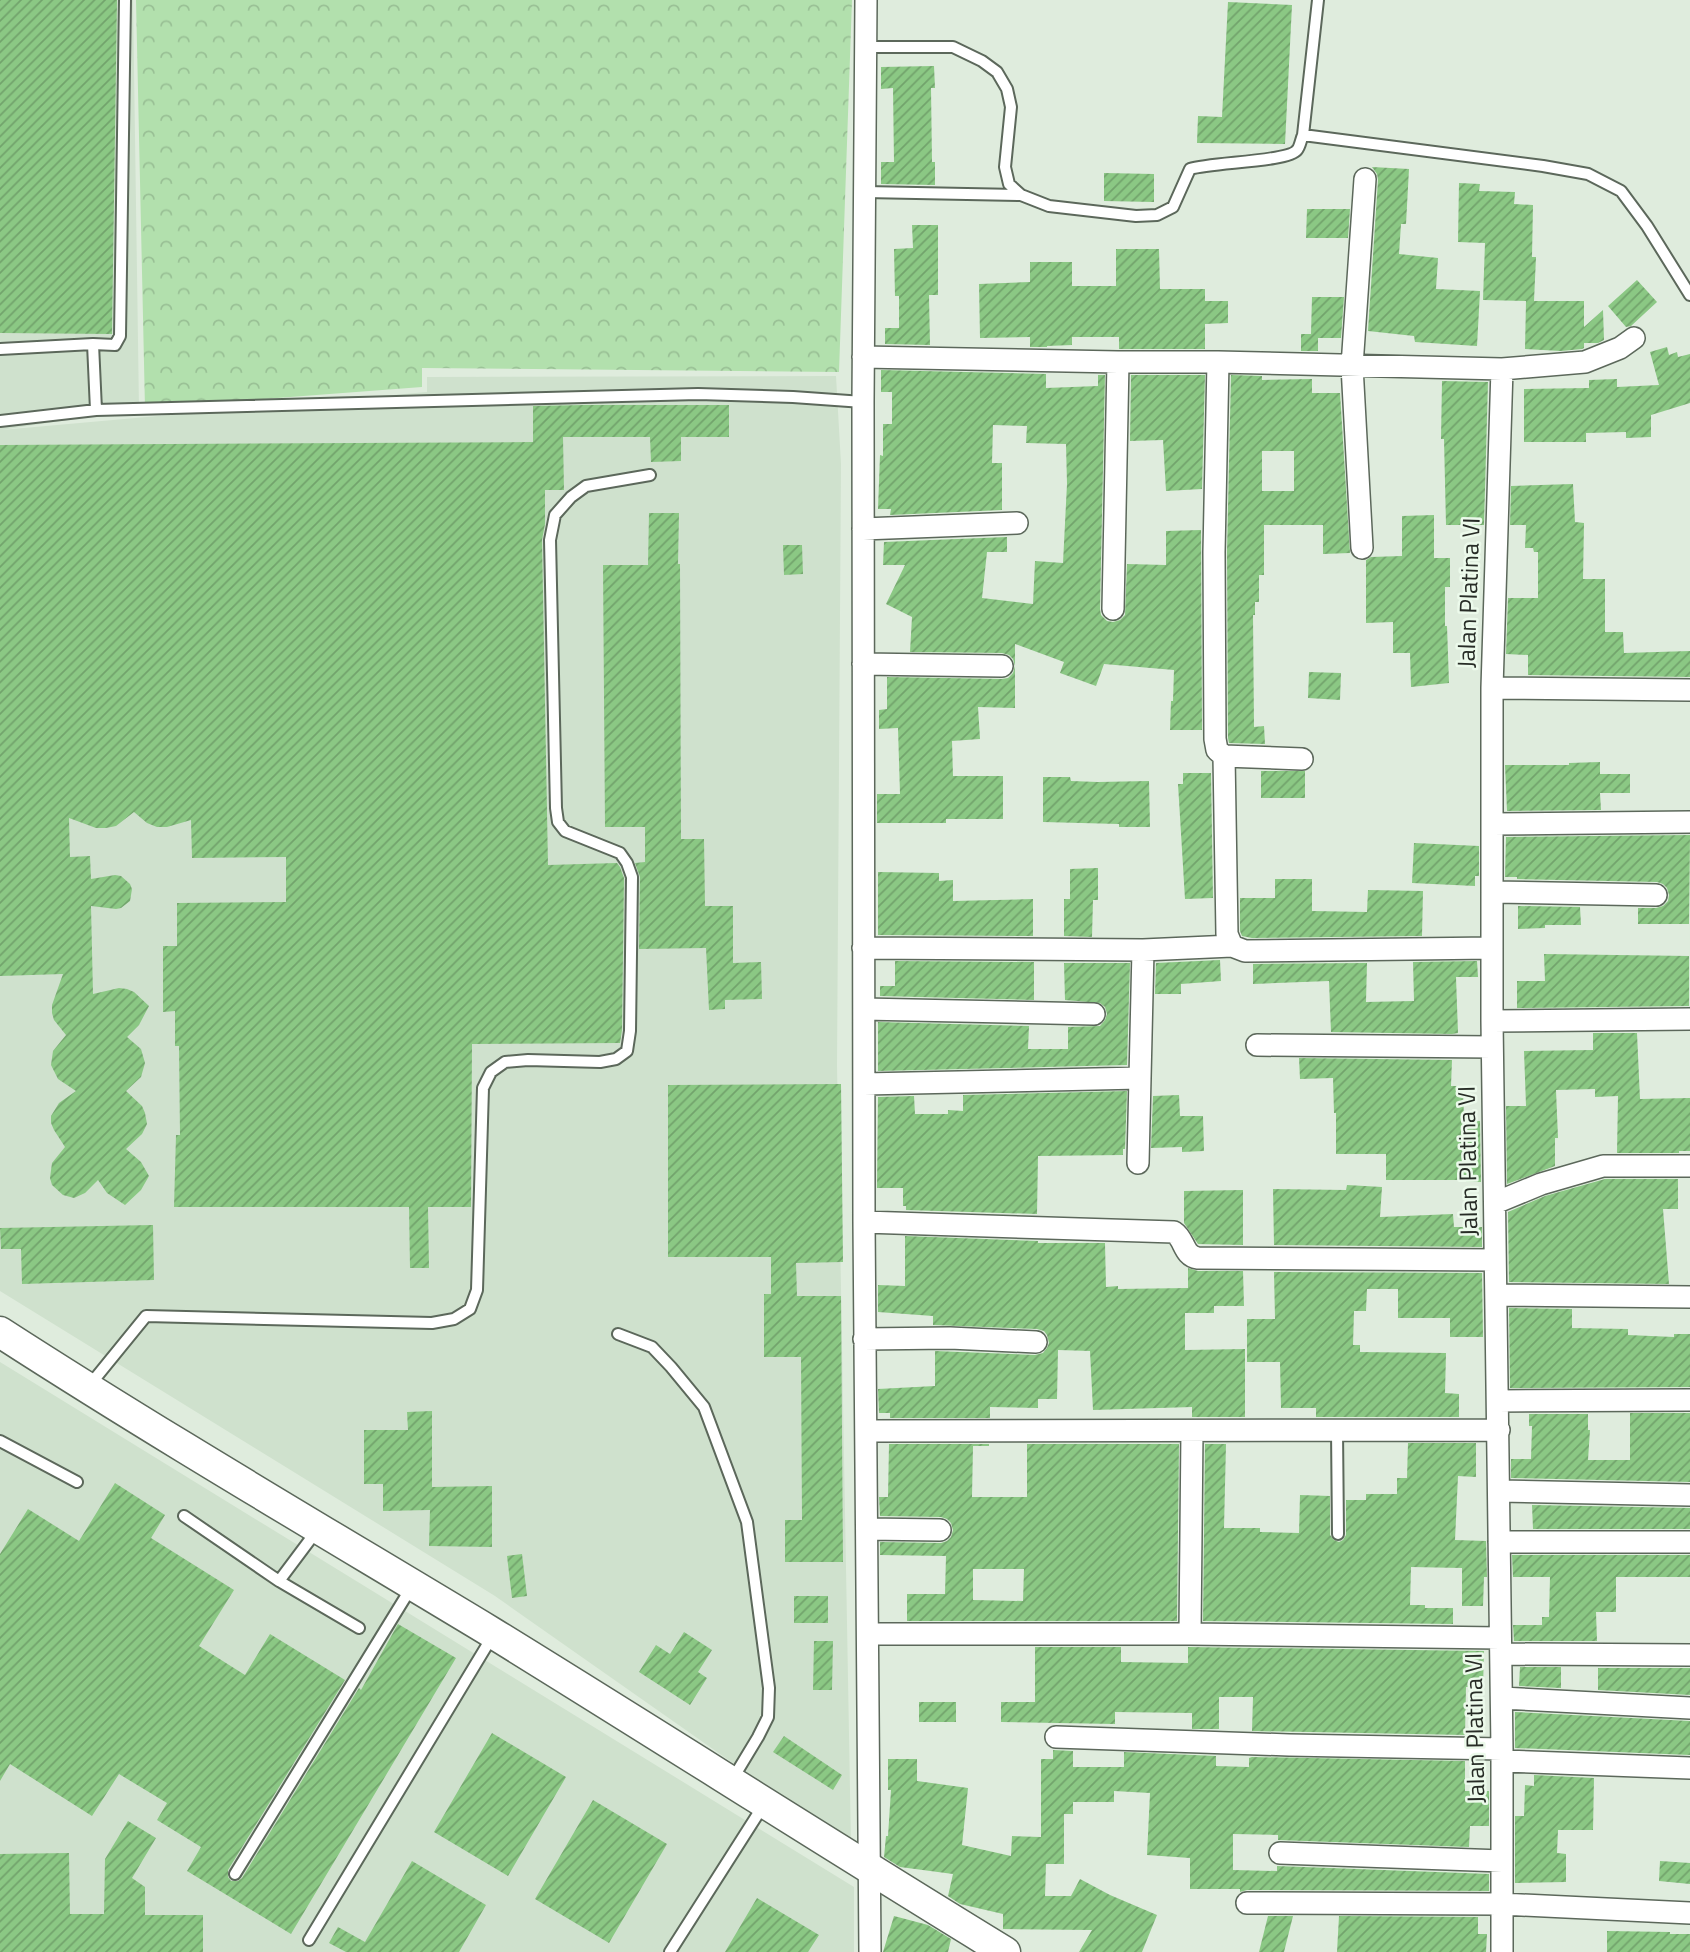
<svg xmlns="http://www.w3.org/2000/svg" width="1690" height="1952" font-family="'Titillium Web',sans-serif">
<defs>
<pattern id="forest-crowns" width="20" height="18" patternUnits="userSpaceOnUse" patternTransform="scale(1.75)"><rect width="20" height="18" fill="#b2e0ad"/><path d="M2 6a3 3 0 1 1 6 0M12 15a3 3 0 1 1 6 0" fill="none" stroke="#99c095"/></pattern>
<pattern id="building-hatch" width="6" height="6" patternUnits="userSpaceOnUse" patternTransform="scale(1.75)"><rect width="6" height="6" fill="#8bc884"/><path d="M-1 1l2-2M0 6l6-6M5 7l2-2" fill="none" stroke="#72a36c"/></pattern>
</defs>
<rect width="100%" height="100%" fill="#dfecdd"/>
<path fill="#cfe1cd" d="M0,0H133L139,409L1,430L427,392V377L836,376L841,464L837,1066L851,1846L495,1596L0,1291Z
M0,1362L854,1887V1952H0Z"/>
<path fill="url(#forest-crowns)" d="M136,0H852L839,372L422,368V387L145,408Z"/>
<path fill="url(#building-hatch)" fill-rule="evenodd" d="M0,0H117L112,334L0,333Z
M1228,2L1292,5L1285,144L1197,143L1198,116L1222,117Z
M934,66L935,88H931L932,162H935V185L881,184V162H894L893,88L881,89V67Z
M1372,167L1409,169L1406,224H1401L1399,254L1438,258L1436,289L1480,291L1477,346L1415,342L1414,336L1368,331L1378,180L1377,174Z
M1104,173L1154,174V202L1104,201Z
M1459,183L1480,184L1479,191L1515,192L1514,204L1533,205L1532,257H1536L1534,301H1584V327L1603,310L1604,340L1598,343H1584V348L1582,349L1561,351L1525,349L1526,301L1483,300L1485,243L1458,242Z
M1307,209H1350L1348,238H1306Z
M912,225H938V295H929L930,345L885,344V328H899V296H895L894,249L913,248Z
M1116,249H1159L1160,289H1205V301H1228V323L1205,324V349H1119V337H1072V345L1047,346V347H1030V337L980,338L979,284L1030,282V262H1072V286H1116Z
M1637,280L1657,302L1631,326L1626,327L1608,306Z
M1312,297H1344L1341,338H1318V351H1301V334H1311Z
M1667,347L1669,355L1677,352L1678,357L1690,354V403L1651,415V437L1626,438V432L1586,433V442H1524V389L1589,388V380L1617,379V387L1659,385L1650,352Z
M881,370L1046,374V388L1098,386V375H1105L1100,609L1101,615L1107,621L1113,622L1120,620L1125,615L1127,564L1166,565V531L1201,530L1202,730H1170L1171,701H1173L1174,670L1104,664L1096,686L1060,673L1064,662L1015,644V708L978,707L980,739L952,741L953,776H1003V819H946V823H877V794H900L898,728L879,729V710L887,709V677L1002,679L1008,678L1013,673L1015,666L1013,659L1009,655L1002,653L910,652L912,617L886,604L905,565H883L884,542L1007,537V552H987L982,598L1033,604L1035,561L1063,563L1067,484L1066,444L1026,443L1027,426L993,425L992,463H1002V510L890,515L891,509H878L880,455L883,456V424H892V392H881Z
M1131,375H1205L1202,489L1166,491L1163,440L1130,441Z
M1231,375L1262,376V380L1312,379V393H1340L1350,553L1323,554V525H1264V575H1259V602H1255V615H1253L1254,727L1264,726L1265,744L1229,743L1228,738L1227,552ZM1262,451H1294V491H1262Z
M1442,381L1488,382L1484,525H1446L1444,439H1441Z
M585,405H729V437H681V461L651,462L650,437H563L564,490H545V524L542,540L548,865L617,863L620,867L624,878L622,1030L620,1043L472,1044L471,1207H428L429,1268H410L409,1207H174L176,1135H180L179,1046H175V1011L163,1012V946H177V903L286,902V857L192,858L191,820L167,827H157L147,823L134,812L116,826L106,828H96L69,818L70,857L90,856L91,879L115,875L121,876L130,884L132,889L130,901L121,908L116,909L91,906L93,994L119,988L127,989L134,992L149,1006L139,1025L127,1037L141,1049L145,1063L141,1077L126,1091L142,1106L145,1113L147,1124L142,1134L126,1149L141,1162L149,1176L141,1190L125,1205L107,1193L98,1180L85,1193L74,1198L63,1195L52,1185L50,1178L52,1163L65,1147L54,1130L51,1123V1116L59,1103L76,1091L58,1079L51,1065L53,1051L66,1035L54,1020L52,1013V1005L63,974L0,976V445L533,442V406Z
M1573,484L1575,522L1584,523L1583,579H1605V632H1623L1624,653L1690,651V677L1528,675V655L1506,654L1508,598H1538V552H1534L1533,548H1525L1526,525H1510L1511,486Z
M649,513H679L678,564H680L681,839H704L705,906H733V963L761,962L762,999L725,1000V1009L709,1010L706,948L639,949L640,877L635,863L645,862V827H605L603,565H648Z
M1434,515V558H1450V587H1445V626H1447L1449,683L1411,687L1410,653H1393V622L1366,623V560L1371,557L1402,556V516Z
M783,545H802L803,574L784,575Z
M1309,672L1341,673L1340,700L1308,698Z
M1600,762V774H1630V793H1600L1601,810L1507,811L1505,765H1569V763Z
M1261,771H1305V798H1261Z
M1183,773H1211L1213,898L1185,899L1178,784H1183Z
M1043,777H1070L1071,781L1098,782L1149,781L1150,827H1119V824L1043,822Z
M1690,835L1689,924H1638V908H1656L1663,906L1668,901L1669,895L1667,888L1663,884L1657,882L1517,879V877H1505L1506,837Z
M1414,843L1479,846V876H1475V886L1412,883Z
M1098,868V900H1093L1092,937L1064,936V899H1070V869Z
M878,872L939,873V881L953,880V901L1033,899V936L878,935Z
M1275,879H1312V911L1367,912L1368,890L1423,891L1422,936L1252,938L1242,936L1240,931V898H1275Z
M1518,906L1580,907L1581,925H1545V928L1518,929Z
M1544,954L1689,956V1006L1517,1008V981H1545Z
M1220,960L1221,981L1181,984V994H1155L1156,963Z
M895,961L1034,962V1000L880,996V986H895Z
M1477,961L1478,977H1456L1458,1033L1452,1034L1331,1032L1329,981L1253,984V964L1367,963L1366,1002L1414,1001L1413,962Z
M1064,963H1130L1127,1065L878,1071V1022L1029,1026L1028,1049H1068V1027L1100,1026L1105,1020L1107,1014L1105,1007L1100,1003L1065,1000Z
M1593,1033H1637L1640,1099L1690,1098V1151H1679V1153H1617L1618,1096L1595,1097V1089L1556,1090L1558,1138H1555V1166L1507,1184L1506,1106H1526L1524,1051L1593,1050Z
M1299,1058L1452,1060L1451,1086H1463L1464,1121H1480L1481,1182H1466V1180H1386V1154H1336V1113H1334L1333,1078L1300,1079Z
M841,1084L843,1262L796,1263L797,1296H841L843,1562H785V1520H802L801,1357H764V1294H771V1257H668V1085Z
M1127,1091L1125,1149H1123V1155L1038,1156L1037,1214L906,1210V1206H903V1188H877L878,1097L914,1096L915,1114H948V1110L963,1111V1095Z
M1179,1095L1180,1116H1203L1204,1151L1182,1152V1147L1151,1148L1153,1096Z
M1605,1179H1678V1209H1663L1669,1284L1509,1282L1508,1212L1545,1196Z
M1347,1185L1382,1187L1380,1217L1453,1214L1454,1227H1482V1247L1274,1245L1273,1189L1346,1190Z
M1243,1190V1245L1198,1244L1184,1223V1191Z
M153,1225L154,1280L22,1284L21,1249H1L0,1228Z
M905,1236L1038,1241V1243H1105L1106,1287L1118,1286V1289L1188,1288V1268L1198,1271H1243L1244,1306H1214V1313H1185V1350L1245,1349V1417H1192V1407L1093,1410L1090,1351L1058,1350L1057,1399H1038V1408L990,1407V1418H890V1413H879L878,1389L935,1386V1351L1035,1355L1043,1353L1047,1348L1049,1343L1047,1335L1044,1331L1037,1329L933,1325V1316L878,1312V1285L905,1286Z
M1274,1272L1482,1273L1483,1337H1450V1318H1398V1289H1367L1366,1311H1354L1353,1345H1360V1352L1446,1353L1445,1393L1459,1394V1417H1316V1408H1281L1280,1362H1247V1319H1275Z
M1509,1308L1572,1309V1328L1628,1329V1335L1674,1337V1334H1690V1387L1510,1388Z
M432,1411V1487L492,1486V1547L429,1546L430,1510L383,1511V1484H364V1430H408L407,1412Z
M1630,1413H1690V1482L1511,1478V1459H1531L1532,1426H1529V1414H1588V1430H1590L1588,1460H1630Z
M1408,1443H1476V1477L1458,1476L1455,1540L1486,1541L1487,1577H1484L1483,1606H1462V1568L1411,1567L1410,1605H1425V1608H1453V1624L1203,1621L1205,1444H1226L1224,1528H1260V1532L1299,1533L1300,1495L1330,1496V1535L1334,1540L1339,1542L1343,1540L1346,1535V1500H1366V1494H1397V1478H1407Z
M889,1444H989V1446H973L972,1497H1027V1444H1179L1177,1621H907V1594H945L946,1556L880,1555V1542L941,1543L947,1541L951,1537L953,1530L951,1523L947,1519L941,1517L880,1516L879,1497H888ZM973,1569H1024L1023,1601L973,1600Z
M115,1483L165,1515L151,1538L234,1590L199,1646L245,1675L270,1634L345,1680L228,1870V1877L231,1881H238L242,1878L359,1688L361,1690L398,1624L456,1658L291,1934L187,1871L201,1847L157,1820L167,1803L119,1774L92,1816L10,1764L0,1781V1554L28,1509L79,1541Z
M1532,1505L1690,1508V1529H1533Z
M522,1554L527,1596L512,1598L507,1556Z
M1512,1555H1690V1577H1616V1612H1596L1597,1641H1514L1513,1625H1542V1617H1549L1550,1577H1513Z
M794,1596H828V1623H794Z
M684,1632L712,1650L698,1672L707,1678L690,1705L639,1672L656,1645L670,1654Z
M814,1641H833L832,1690H813Z
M1035,1647H1121V1662L1188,1663V1647L1484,1651L1483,1687H1466L1465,1735L1252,1731L1253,1697H1219V1729H1192V1713L1115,1712V1724L1001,1722V1702H1035Z
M1520,1667H1561V1688L1519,1686Z
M1598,1668H1690V1695L1598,1690Z
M919,1702H956V1722H919Z
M1515,1712L1690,1721V1755L1515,1748Z
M492,1733L566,1777L508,1876L434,1832Z
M784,1736L842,1775L833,1790L773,1752Z
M1053,1750L1073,1751V1767H1124V1752L1216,1756V1766L1249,1767V1758L1252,1757L1465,1761V1791H1489V1826H1470L1469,1847L1278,1840V1835L1233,1834V1870L1277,1871V1866L1489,1874V1891L1247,1890L1240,1892V1889H1190V1858L1147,1855L1150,1793L1114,1791V1802H1073V1814H1064V1864H1046L1045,1896H1071L1080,1879L1110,1895L1157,1915L1142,1952H1079L1092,1930L1003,1929V1914L960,1904L948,1896L953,1874L900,1867L884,1857L886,1836H888L891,1790H888V1759H917V1781L968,1788L962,1845L1011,1856L1012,1836L1041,1837V1759H1053Z
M1534,1775L1594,1778L1593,1830H1558L1557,1853L1566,1854V1882L1515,1883V1816H1524L1525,1785L1534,1786Z
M593,1800L667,1844L609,1943L535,1899Z
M128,1821L156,1838L132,1878L145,1887V1915H203V1952H0V1854L69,1853L70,1914H104L105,1859Z
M412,1861L486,1905L459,1952H346L329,1943L338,1927L365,1942Z
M1660,1861L1690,1863V1884L1659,1881Z
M757,1898L819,1935L808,1952H725Z
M894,1916L928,1925L951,1939L948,1952H883Z
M1268,1916H1293L1284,1952H1259Z
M1339,1916L1478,1917V1934H1487L1486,1952H1337Z
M1607,1931L1670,1932V1934H1690V1952H1607Z"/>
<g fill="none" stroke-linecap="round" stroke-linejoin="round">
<defs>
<path id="lane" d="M867,47H953L982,61L997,72L1007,89L1011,107L1005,167L1009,184L1021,195L1049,206L1136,216L1157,215L1173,207L1190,169C1211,162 1288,162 1297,150C1300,147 1301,139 1303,135L1318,0
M1303,135L1543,166L1588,174L1621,191L1647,226L1690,295
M865,192L1021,195
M93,344L96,410
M0,349L93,344L115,345L120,336L125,0
M0,421L96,410L698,394L793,397L863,402
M618,1334L652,1347L671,1367L704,1407L747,1522L769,1688L768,1717L758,1737L732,1780
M89,1386L146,1316L432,1323L454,1319L470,1309L477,1290L483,1088L491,1072L505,1062L528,1060L600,1062L616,1059L627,1051L630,1031L632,877L627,863L620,853L565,831L558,822L556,808L550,540L555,515L571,497L586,486L650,475
M1337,1430L1338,1534
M0,1441L77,1482
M184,1516L279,1581L318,1529
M279,1581L359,1628
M235,1874L411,1588
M309,1940L492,1637
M670,1952L763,1806"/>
<path id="street" d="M866,0L863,402L864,1222L870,1952
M863,357L1118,362H1218L1502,369L1585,362L1620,348L1634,338
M1218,362L1214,552L1215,739L1217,750L1224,756L1302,759
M1502,369L1492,688V1021L1502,1749V1952
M863,529L1017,523
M1362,548L1352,366L1365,179
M1113,609L1118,362
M863,664L1002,666
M1492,688L1690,690
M1224,756L1227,934L1232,946L1245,951L1492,948
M1492,824L1690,822
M1492,892L1656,895
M863,948L1143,950L1232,946
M864,1009L1094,1014
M1492,1021L1690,1019
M1257,1045L1492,1047
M864,1084L1140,1078
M1138,1163L1143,950
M1495,1203L1541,1184L1603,1166H1690
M864,1222L1174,1232C1185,1239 1183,1256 1198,1258L1495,1260
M1496,1295L1690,1297
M864,1339L950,1338L1036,1342
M1498,1401L1690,1400
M866,1431L1499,1430
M1499,1491L1690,1495
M867,1529L940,1530
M1499,1542H1690
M868,1634H1190L1500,1638
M1190,1634L1192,1431
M1501,1654L1690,1655
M1502,1698L1690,1708
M1056,1737L1289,1745L1502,1749
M1503,1761L1690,1768
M1280,1853L1502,1861
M1247,1903L1502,1904L1690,1913"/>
<path id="secondary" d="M0,1332C161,1436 327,1533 491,1632C663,1738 833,1847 1005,1952"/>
</defs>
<use href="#lane" stroke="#5c685b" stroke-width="14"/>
<use href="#street" stroke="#5c685b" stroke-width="24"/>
<use href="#secondary" stroke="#5c685b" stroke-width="33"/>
<use href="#lane" stroke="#fff" stroke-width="10"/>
<use href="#street" stroke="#fff" stroke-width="21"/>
<use href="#secondary" stroke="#fff" stroke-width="30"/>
</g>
<g text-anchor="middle" stroke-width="5" stroke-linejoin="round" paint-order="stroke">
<g font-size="24" fill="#272c26" stroke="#ecfaeb">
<text transform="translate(1469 593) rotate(-88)" y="8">Jalan Platina VI</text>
<text transform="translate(1468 1161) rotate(-91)" y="8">Jalan Platina VI</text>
<text transform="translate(1475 1728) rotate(-91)" y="8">Jalan Platina VI</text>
</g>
</g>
</svg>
